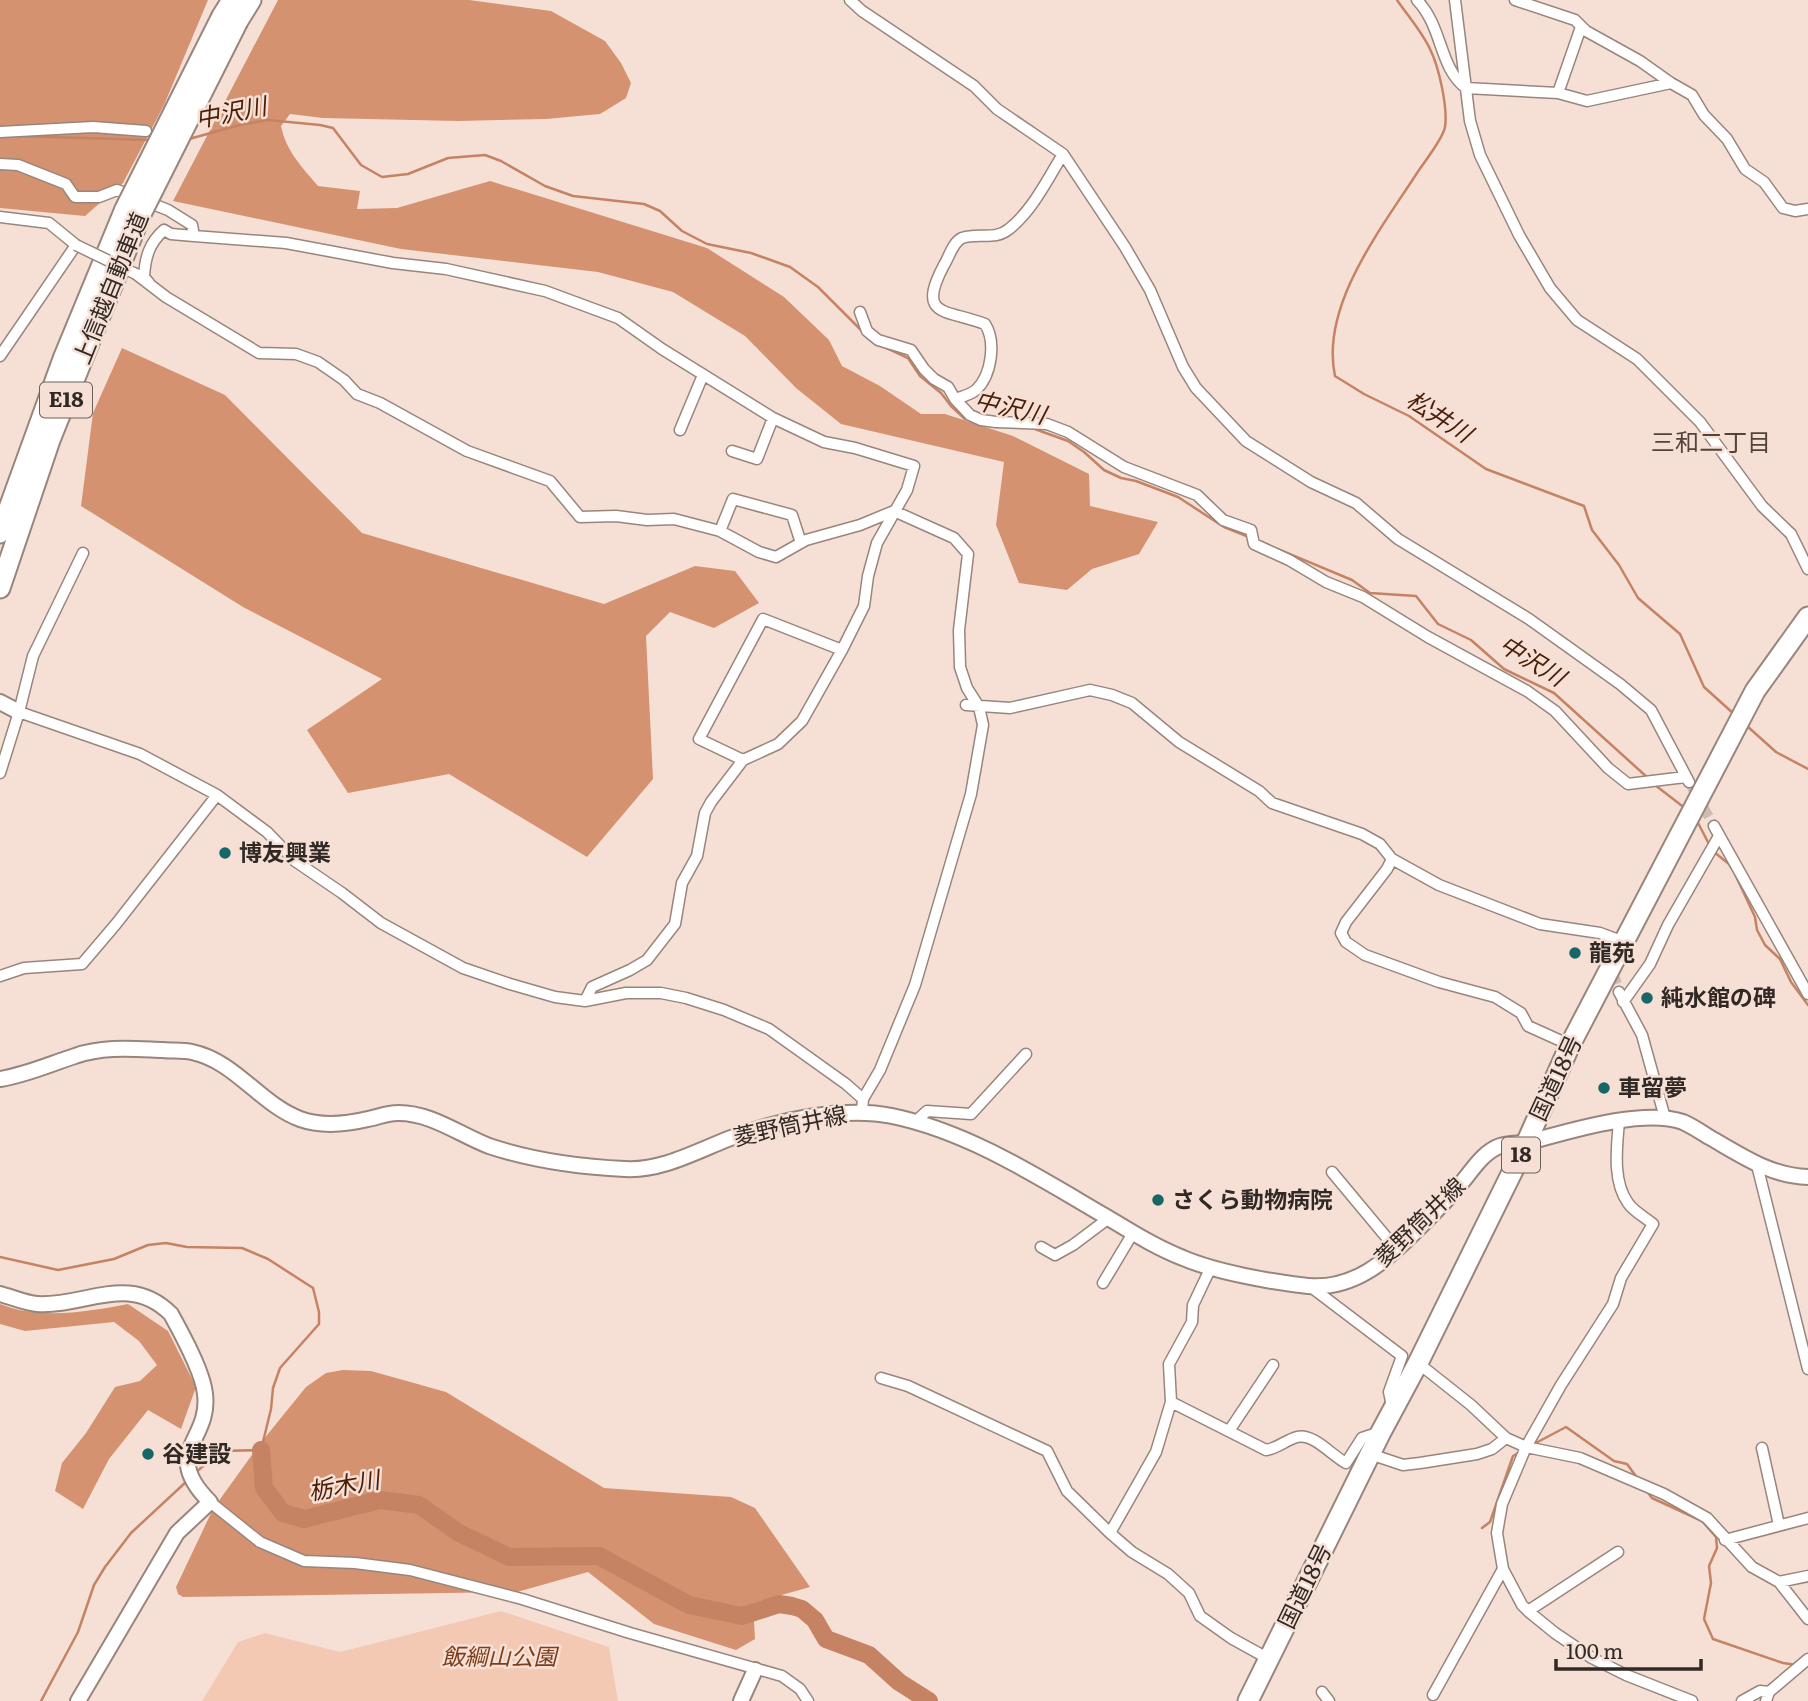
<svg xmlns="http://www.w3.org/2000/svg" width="1808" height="1701" font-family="Literata,'Noto Sans JP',serif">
<rect width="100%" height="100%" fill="#f6e0d6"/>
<path fill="#f4c9b4" d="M501,1611L609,1647L618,1701H202L238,1642L265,1633L340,1652Z"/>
<path fill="#d49271" d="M0,0H208L164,105L123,183L85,216L0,208Z
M278,0H469L551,11L605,41L621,63L631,83L626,98L600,114L546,119L458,121L323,118L290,114L281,126C286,151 302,167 318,186L360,191L357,209L397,208L490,181L707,248L784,297L829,340L842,366L880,386L921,414H945L1013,436L1089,474L1090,506L1158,522L1139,554L1092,569L1067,590L1019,583L996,525L1004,462L841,424L796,388L745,336L673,292L598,272L401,249L173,201Z
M122,348L225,395L362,533L604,604L695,566L735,571L759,603L714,628L670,612L646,636L653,779L587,857L449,774L348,793L307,730L382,679L243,607L81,506L93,413Z
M0,1304C40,1320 86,1312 128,1304L168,1331L196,1387L181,1429L148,1410L109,1459L83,1509L55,1491L62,1463L86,1433L115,1387L140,1381L157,1365L139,1341L114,1322L25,1331L0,1324Z
M343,1370L371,1371L446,1392L604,1488L731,1497L755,1508L810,1587L753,1603L755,1639L736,1650L654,1624L588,1572L517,1592L183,1597L178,1594L176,1587L213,1509L259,1445L306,1387L326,1373Z"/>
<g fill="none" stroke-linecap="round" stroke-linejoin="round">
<path stroke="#c58363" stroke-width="2.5" d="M1397,0C1408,16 1422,32 1430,49C1439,67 1448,108 1445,127C1443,139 1424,162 1417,173C1381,229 1320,306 1335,376L1364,394L1409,416L1486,469L1584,506L1592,530L1619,565L1638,598L1680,634L1704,687L1734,714
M17,136L151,140
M189,139L240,125L268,120L320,125L333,128L361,165L382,177L408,174L448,158L485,155L501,161L545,186L573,196L644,204L660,211L682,231L707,244L751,253L790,267L818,287L862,331
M878,344L908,358L920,376L941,393L951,406L965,419L970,420
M1032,428L1068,441L1084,452L1104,470L1121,478L1136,481L1178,497L1224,527L1249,537
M1261,542L1352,580L1370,593L1416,596L1438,624L1471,640L1504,669L1554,693L1648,778
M1747,726L1776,752L1808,769
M1655,785L1686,809
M1697,821L1710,846
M1714,852L1729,864L1734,872L1755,917L1757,930L1765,945L1780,959L1791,982L1808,1005
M0,1257L58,1270L114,1259L148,1245L166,1243L187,1247L242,1248L268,1259L313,1288L319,1312V1324L280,1368L273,1388L271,1409L261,1450L221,1451L195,1473
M1532,1445L1566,1427L1614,1461L1627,1464L1638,1479
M1646,1490L1652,1498L1702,1521L1716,1537L1717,1548L1709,1566L1711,1583L1704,1619L1713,1639L1783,1663L1797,1665
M1482,1528L1490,1522L1513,1456L1520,1452
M41,1701L78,1632L94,1585L105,1567L131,1533L187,1481"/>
<path stroke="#c58363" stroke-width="18" d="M261,1450L264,1488L283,1513L304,1519L380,1500L419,1505L459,1533L509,1557L599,1556L689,1605L742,1616L779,1604L792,1606L802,1609L815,1620L826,1639L869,1655L899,1682L929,1701"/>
<path stroke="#cfbbb3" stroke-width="10" stroke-dasharray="10 5" stroke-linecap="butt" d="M1689,782L1714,826
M1604,946L1622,999"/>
<defs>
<path id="street" d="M850,0L862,11L974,86L997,109L1063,154L1125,247L1150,290L1183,367L1196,388L1246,441L1311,482L1356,503L1398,539L1529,619L1620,684L1651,710L1689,782
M1417,0C1443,27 1439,68 1466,88L1558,93L1587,101L1671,83
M1455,0L1470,121L1480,155L1519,235L1550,288L1577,320L1637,359L1700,422L1762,506L1791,534L1808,569
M1515,0L1575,20L1586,31L1640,61L1671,83L1692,95L1704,115L1727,139L1745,169L1764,182L1783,208L1795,211L1808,209
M1558,93L1581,27
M0,132L93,127L146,131
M0,164L18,165L66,184L75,197H99L117,190L168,210L192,225L194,236L286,243L393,263L446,269L545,291L618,318L662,349L773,418L824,442L855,448L914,466L907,490L877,543L868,576L864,606L842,650L802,721L778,744L743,760L711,802L705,813L697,856L682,883L675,924L647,960L630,970L592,987L585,1001
M0,217L49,223L76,245L0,356
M136,274L166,297L259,353L296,354L318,362L344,380L357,394L380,403L467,451L550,481L580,517L616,516L647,520L674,519L720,531L759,552L776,557L806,540L860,525L894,511L954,538L968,554L959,630L960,667L967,688L979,707L983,725L971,794L915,985L880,1070L863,1099L862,1111
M149,283L144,277C145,258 149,243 164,230L171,234L194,236
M860,312L867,331L878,340L911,350L924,369L934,379L948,387L955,399L970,415L981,420L996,422L1047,424L1068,432L1124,467L1197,495L1223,520L1251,530L1254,544L1289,560L1326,582L1363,597L1428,637L1527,691L1555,711L1608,768L1628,784L1685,777
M955,399C962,397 971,394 976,390C992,375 996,341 985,324C946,309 916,318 944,265C949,257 953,242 962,238C978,232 995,241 1009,229C1032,211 1048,179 1063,154
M680,430L703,375
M732,451L757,459L773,418
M720,531L733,499L792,515L801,543
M966,705L1010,708L1090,690L1112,695L1132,703L1179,742L1259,791L1272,803L1362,834L1380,844L1392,859L1387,869L1346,922L1341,933L1346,942L1365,955L1439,982L1495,997L1521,1013L1528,1026L1570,1045
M19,712L140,754L217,795L267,832L295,861L342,893L381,923L463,968L510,984L555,997L585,1001L626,993H661L686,998L724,1010L769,1029L846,1084L863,1099
M743,760L699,739L763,619L842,650
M0,773L19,712L33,656L83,553
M1714,826L1808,994
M1392,859L1439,885L1540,924L1600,933L1624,942
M0,976L24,968L82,964L116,924L217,795
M1619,992L1642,1035L1665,1118
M1623,1002L1650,964L1668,925L1719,836
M1619,1121C1617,1146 1612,1181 1628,1203C1633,1211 1646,1218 1653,1224L1621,1278L1613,1304L1561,1385L1526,1447L1502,1504L1497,1533L1503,1569L1522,1605L1528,1611L1555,1633L1592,1658L1626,1675L1692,1701
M915,1122L927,1111L971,1114L1026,1054
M1757,1165L1808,1369
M1332,1172L1397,1250
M1041,1247L1055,1255L1073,1245L1109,1218
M1103,1283L1133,1233
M1311,1287L1402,1356L1389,1392L1392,1406
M1418,1363L1471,1405L1506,1438L1526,1447L1580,1458L1664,1494L1707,1518L1752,1567L1779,1582L1808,1619
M881,1378L908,1386L1047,1451L1067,1491L1110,1533L1132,1552L1168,1574L1189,1593L1200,1616L1231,1638L1269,1659
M1171,1402L1266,1450C1278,1448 1286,1440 1297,1437C1314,1433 1332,1456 1346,1463L1362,1438L1380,1432
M1229,1431L1273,1365
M1762,1448L1779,1525
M1370,1454L1403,1465L1420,1463L1477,1454L1492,1449L1506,1438
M210,1502L260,1542L304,1561L355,1563L410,1570L522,1599L630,1633L782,1676L800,1689L808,1701
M1110,1533L1156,1452L1171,1402L1169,1364L1192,1322L1193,1305L1211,1267
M1725,1540L1808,1518
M1779,1582L1808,1576
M1528,1611L1618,1552
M1322,1692L1329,1701
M1433,1695L1503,1569
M1742,1701L1760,1691L1769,1692
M1766,1701L1769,1692L1808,1659"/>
<path id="secondary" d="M0,702L19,712
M0,1079C26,1075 50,1064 75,1056C104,1046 133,1049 163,1050C172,1051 183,1050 192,1052C235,1061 260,1104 300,1119C322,1127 347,1124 368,1119C378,1117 388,1113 397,1113C430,1112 460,1135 489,1146C531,1160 581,1167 625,1169C661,1171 695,1152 728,1139C775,1121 842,1106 892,1116C969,1132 1038,1177 1105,1216C1130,1231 1155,1247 1183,1258C1216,1272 1271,1282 1308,1286C1354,1290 1386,1261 1417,1230C1431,1216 1445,1202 1458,1187C1470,1174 1482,1152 1500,1146C1509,1143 1519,1144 1529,1142C1570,1131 1643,1108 1683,1122C1692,1126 1701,1132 1709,1137C1741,1155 1770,1176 1808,1177
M0,1294C12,1297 25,1303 37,1304C86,1307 129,1272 171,1314C182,1334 203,1372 205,1394C211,1441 160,1452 210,1502L177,1533L78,1701
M741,1701L755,1670"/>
<path id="highway" d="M222,16L232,0
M238,21L251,0
M0,533L63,359L125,209
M0,588L50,440L141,214
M1248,1701L1381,1432L1418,1363L1524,1148L1570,1045L1755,691L1808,617"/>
</defs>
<use href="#street" stroke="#98857c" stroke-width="13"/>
<use href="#secondary" stroke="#98857c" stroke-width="18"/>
<use href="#highway" stroke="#98857c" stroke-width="23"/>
<use href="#street" stroke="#fff" stroke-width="10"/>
<use href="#secondary" stroke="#fff" stroke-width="14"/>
<use href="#highway" stroke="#fff" stroke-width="19"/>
<defs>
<path id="street-bridge" d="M76,245L136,274"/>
<path id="highway-bridge" d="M125,209L222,16
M141,214L238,21"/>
</defs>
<use href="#street-bridge" stroke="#98857c" stroke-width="13" stroke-linecap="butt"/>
<use href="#highway-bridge" stroke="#98857c" stroke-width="23" stroke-linecap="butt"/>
<use href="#street-bridge" stroke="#fff" stroke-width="10"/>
<use href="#highway-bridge" stroke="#fff" stroke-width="19"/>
</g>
<g fill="#186668" stroke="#f6e0d6" stroke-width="2.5">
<circle cx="225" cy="853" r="7"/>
<circle cx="1575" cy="953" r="7"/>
<circle cx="1647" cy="998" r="7"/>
<circle cx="1604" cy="1088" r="7"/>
<circle cx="1158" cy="1200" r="7"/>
<circle cx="148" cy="1454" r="7"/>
</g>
<g text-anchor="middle" stroke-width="5" stroke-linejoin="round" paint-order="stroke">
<g fill="#f6e0d6" stroke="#6c605a" stroke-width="2">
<rect x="40" y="382.5" width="52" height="35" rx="5"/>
<rect x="1502" y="1137.5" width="38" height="35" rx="5"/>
</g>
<g font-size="21" font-weight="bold" fill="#312925">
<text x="66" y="407">E18</text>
<text x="1521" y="1162">18</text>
</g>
<g font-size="23" fill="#312925" stroke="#f6e0d6">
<text transform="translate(111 288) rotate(-68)" y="8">上信越自動車道</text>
<text transform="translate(1556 1078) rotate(-65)" y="8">国道18号</text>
<text transform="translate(790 1126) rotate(-12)" y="8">菱野筒井線</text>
<text transform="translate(1420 1222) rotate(-44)" y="8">菱野筒井線</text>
<text transform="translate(1305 1586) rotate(-64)" y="8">国道18号</text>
</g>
<g font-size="23" font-weight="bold" fill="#312925" stroke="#f6e0d6" text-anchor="start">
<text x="239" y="861">博友興業</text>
<text x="1589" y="961">龍苑</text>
<text x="1661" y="1006">純水館の碑</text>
<text x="1618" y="1096">車留夢</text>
<text x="1172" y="1208">さくら動物病院</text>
<text x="162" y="1462">谷建設</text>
</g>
<g font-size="23" font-style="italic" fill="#7b3d1a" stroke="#f6e0d6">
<text x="499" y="1665">飯綱山公園</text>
</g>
<g font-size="24" font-style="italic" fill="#491e06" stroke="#f6e0d6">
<text transform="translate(231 113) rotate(-11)" y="8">中沢川</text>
<text transform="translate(1010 408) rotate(13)" y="8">中沢川</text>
<text transform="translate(1439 417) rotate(33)" y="8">松井川</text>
<text transform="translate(1532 661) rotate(32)" y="8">中沢川</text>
<text transform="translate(344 1486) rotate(-10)" y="8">栃木川</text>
</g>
<g font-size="24" fill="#54433b" stroke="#f6e0d6">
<text x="1711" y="451">三和二丁目</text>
</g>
</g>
<path d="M1556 1659v10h145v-10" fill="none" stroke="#312925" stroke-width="3.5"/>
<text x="1566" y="1659" font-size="21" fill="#312925" stroke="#f6e0d6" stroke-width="5" paint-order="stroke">100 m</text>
</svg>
